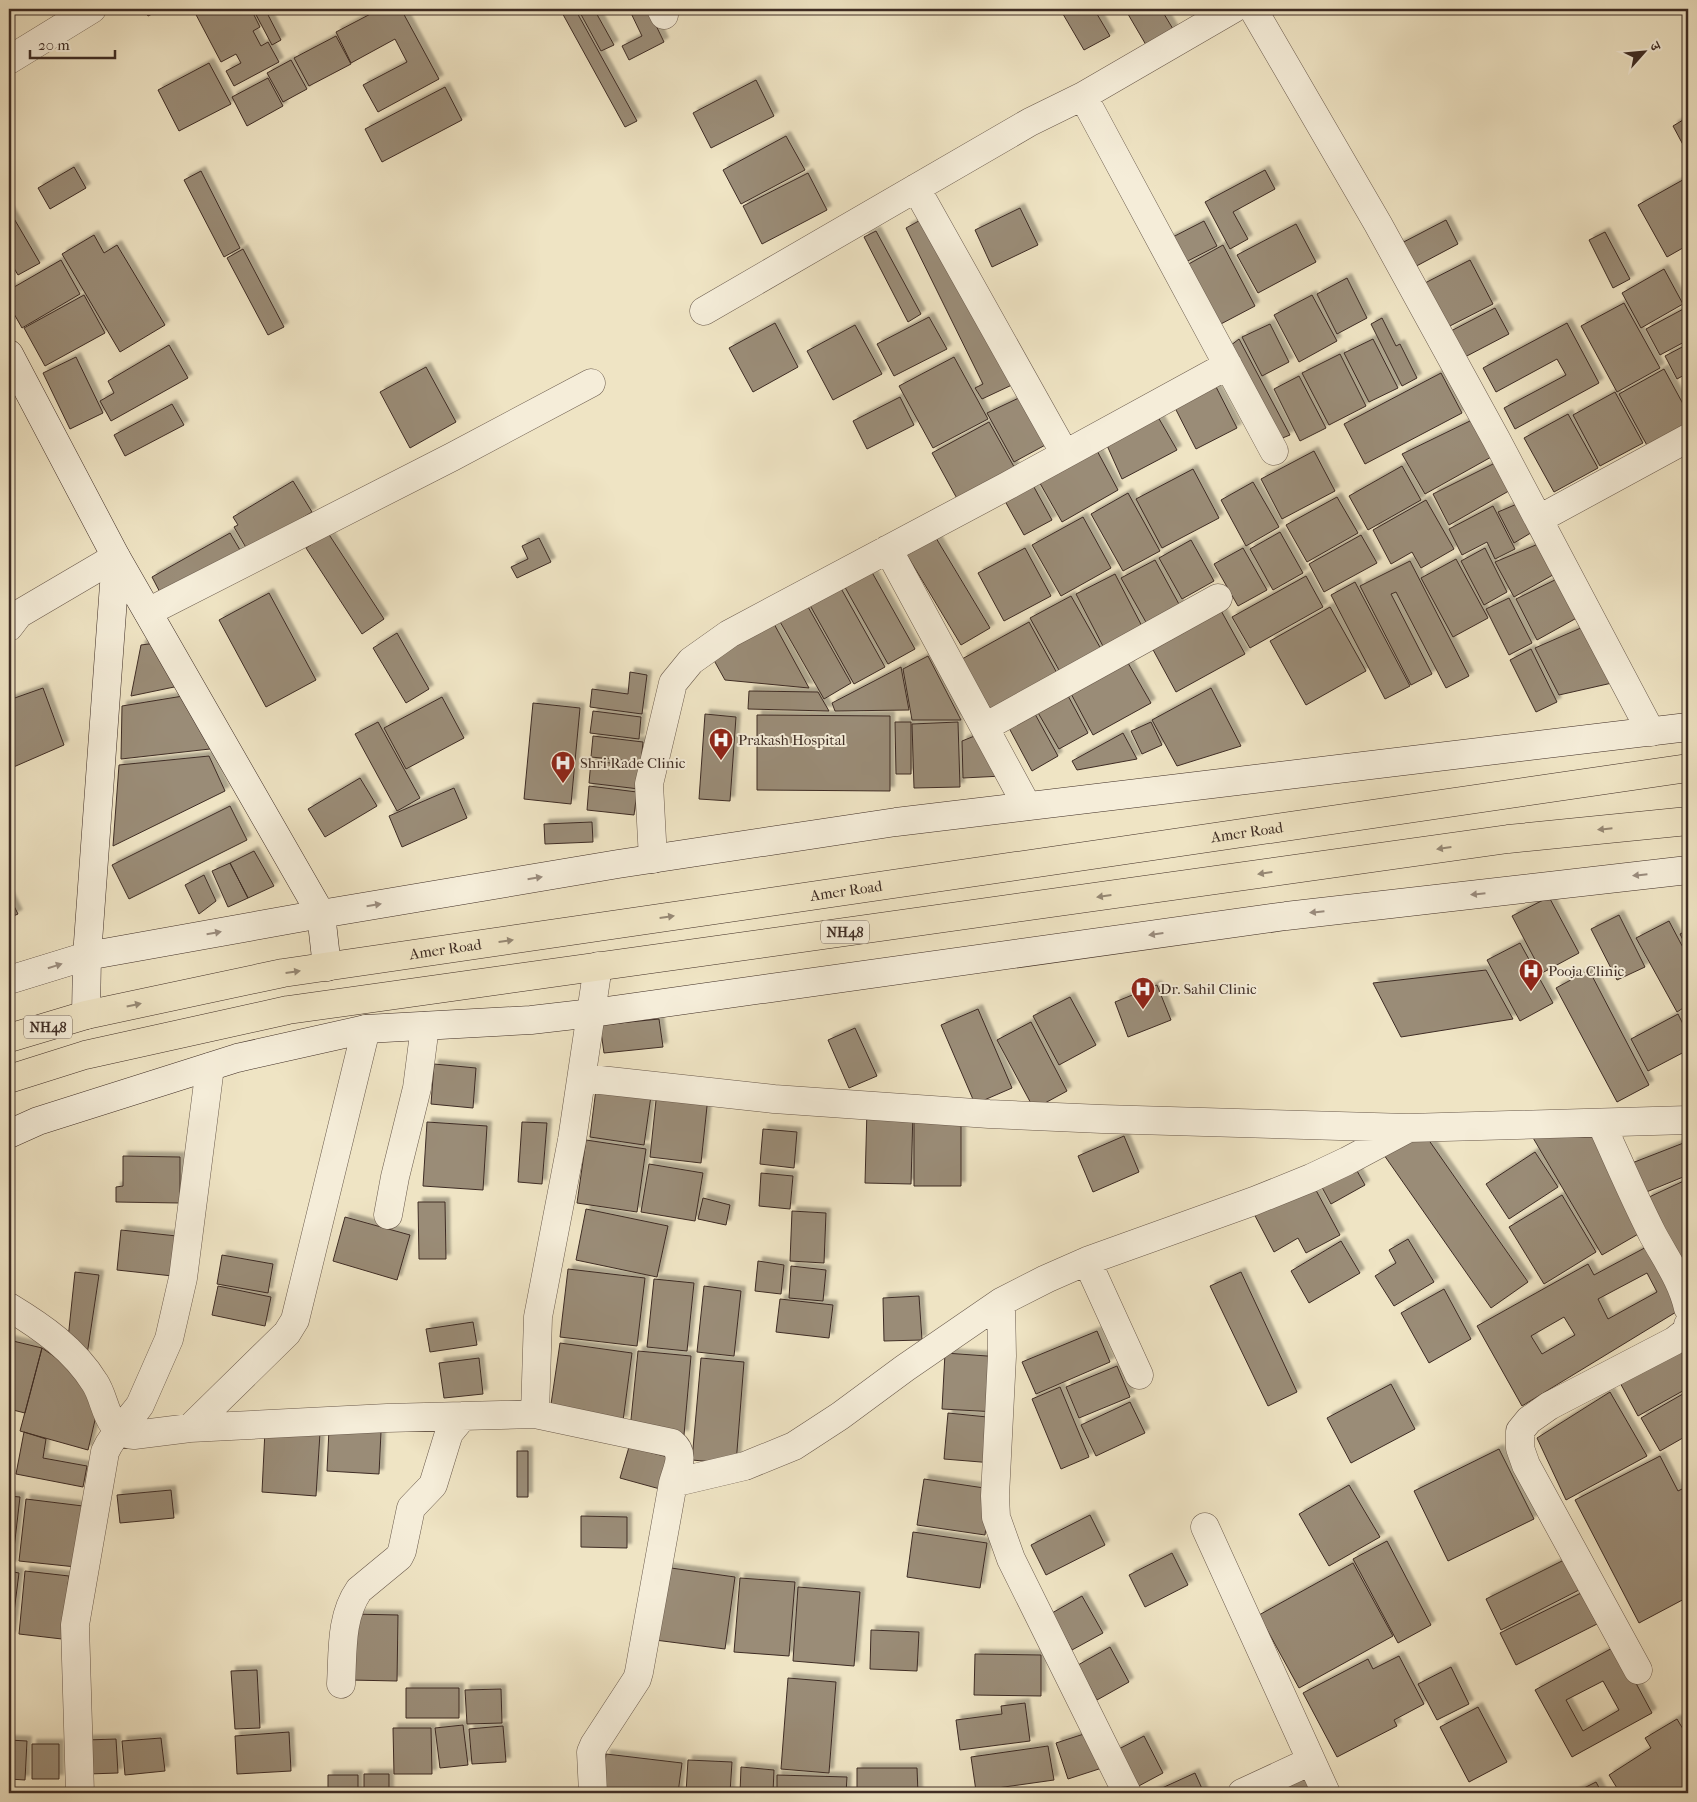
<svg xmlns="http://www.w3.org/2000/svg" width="1697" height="1802" font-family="'IM FELL French Canon','Noto Serif Devanagari',serif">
<defs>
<filter id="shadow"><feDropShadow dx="4.5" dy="-4.5" stdDeviation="1" flood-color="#0004"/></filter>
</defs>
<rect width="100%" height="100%" fill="#efe4c4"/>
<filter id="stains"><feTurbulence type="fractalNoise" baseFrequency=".004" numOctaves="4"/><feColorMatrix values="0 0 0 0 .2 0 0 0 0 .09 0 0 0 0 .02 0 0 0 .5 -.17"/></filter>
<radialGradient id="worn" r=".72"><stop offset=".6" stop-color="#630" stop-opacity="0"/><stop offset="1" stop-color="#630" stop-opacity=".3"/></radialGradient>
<path fill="#9a8c77" stroke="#3e2c24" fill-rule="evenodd" filter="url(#shadow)" d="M144,9H162L148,16Z
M193,9H251L260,27L253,31L261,46L268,42L279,62L234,86L226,71L241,63L236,54L221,62Z
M253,9H265L281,40L272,45Z
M380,9H401L439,79L378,112L363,85L407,62L395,39L351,63L336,32Z
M560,9H575L637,121L625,127Z
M578,9H594L614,45L601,51Z
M629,9H648L664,42L629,60L622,46L642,36Z
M1060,9H1094L1110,36L1084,50Z
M1125,9H1161L1176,34L1149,50Z
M336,36L351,64L309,86L294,58Z
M291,60L307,89L283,102L267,73Z
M209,63L231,104L179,131L158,90Z
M268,78L283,106L247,126L232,97Z
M756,80L774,116L711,148L693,113Z
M445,87L462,120L382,162L365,129Z
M1688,117V154L1673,126Z
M786,136L805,170L741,204L723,170Z
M74,167L86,188L50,209L38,188Z
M1265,170L1275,189L1233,212L1248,239L1230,249L1205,202Z
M201,171L240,248L224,257L184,180Z
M808,173L827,210L762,244L743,206Z
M1688,177V245L1667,257L1638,205Z
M1020,208L1038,245L992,267L975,230Z
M9,210L40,263L18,275L9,260Z
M926,217L1014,384L982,399L975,388L983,384L906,228Z
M1446,220L1458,244L1407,271L1394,247Z
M1204,221L1217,246L1180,265L1167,240Z
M1296,224L1316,262L1258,293L1237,255Z
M876,231L921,314L908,322L864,237Z
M1605,232L1630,279L1613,288L1589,240Z
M94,235L104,253L117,245L165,325L120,352L62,254Z
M1223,245L1255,306L1217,326L1185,266Z
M243,249L284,327L268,335L227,258Z
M61,260L80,294L22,328L9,305V290Z
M1470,260L1493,304L1446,328L1423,284Z
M1664,269L1683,304L1641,328L1622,293Z
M1347,278L1367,318L1337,334L1317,294Z
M84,295L105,333L45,366L24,328Z
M1312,295L1337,341L1299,362L1274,315Z
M1624,303L1660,368L1617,392L1581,326Z
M1687,307L1688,310V340L1660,355L1646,329Z
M1495,308L1509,334L1463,358L1449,332Z
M929,317L947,349L894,376L877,344Z
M1382,318L1396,346L1400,344L1417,378L1402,386L1371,324Z
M775,323L798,367L753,392L729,348Z
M1567,323L1599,383L1515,429L1504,408L1566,375L1557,359L1496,392L1483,368Z
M1270,324L1289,362L1262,376L1242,337Z
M855,325L882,374L833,400L807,351Z
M1239,339L1290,435L1275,441L1226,349Z
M1373,339L1398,388L1369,402L1344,353Z
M1688,344V373L1677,379L1665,356Z
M169,345L188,378L111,421L100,401L114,393L108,381Z
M1340,354L1366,406L1329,425L1302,373Z
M76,357L103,413L70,429L43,373Z
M954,357L988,419L933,448L899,386Z
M426,367L456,422L410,448L380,392Z
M1664,369L1688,413V428L1649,449L1619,394Z
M1441,373L1462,413L1365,464L1344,424Z
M1299,376L1326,428L1300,441L1274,389Z
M1213,381L1237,428L1196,449L1172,402Z
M1615,392L1643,443L1600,466L1573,415Z
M1023,396L1049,443L1014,462L987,413Z
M900,397L914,425L867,449L853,421Z
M172,404L184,425L125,456L114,435Z
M1154,410L1177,450L1122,479L1105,441Z
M1568,414L1598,468L1554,492L1524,438Z
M1472,420L1493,456L1425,494L1402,454Z
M989,422L1017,472L960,504L932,453Z
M1094,445L1118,490L1062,522L1037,478Z
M1314,451L1335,491L1282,519L1261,479Z
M1499,461L1514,488L1449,525L1433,494Z
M1402,466L1421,500L1368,530L1349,496Z
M1193,469L1219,518L1162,548L1136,499Z
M1029,478L1052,520L1024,535L1001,494Z
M293,481L312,512L248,551L234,527L238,525L233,517Z
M1253,482L1279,527L1246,546L1221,500Z
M1128,493L1160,551L1123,571L1091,514Z
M1337,497L1358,533L1307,562L1286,525Z
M1426,500L1454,549L1421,568L1412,552L1391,564L1373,530Z
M1524,501L1539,528L1514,543L1498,512Z
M1493,506L1515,549L1495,559L1487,542L1462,555L1449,529Z
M1083,517L1111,568L1061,596L1032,545Z
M1280,532L1303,573L1273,590L1250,549Z
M230,533L243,555L164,600L152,577Z
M328,533L384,619L362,634L306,548Z
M1361,535L1377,563L1324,592L1309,564Z
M539,538L551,562L517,578L511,567L528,559L522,546Z
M936,538L990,628L961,645L907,555Z
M1191,540L1214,581L1182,599L1159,558Z
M1543,542L1558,572L1514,597L1495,562Z
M1025,548L1051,596L1004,621L978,573Z
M1243,548L1267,590L1238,606L1214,564Z
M1485,548L1507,592L1484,605L1461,561Z
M1456,559L1488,618L1453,637L1421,578Z
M1155,560L1180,606L1147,624L1121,578Z
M1410,561L1469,676L1446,688L1396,592L1391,594L1432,674L1411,685L1360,586Z
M869,567L915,649L888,664L842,582Z
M1115,574L1145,632L1106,652L1076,594Z
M1306,576L1323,607L1250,648L1232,617Z
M1563,576L1582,615L1537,640L1516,599Z
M1355,582L1410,686L1385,699L1331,595Z
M838,583L885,667L854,684L807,600Z
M269,593L316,680L266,707L219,620Z
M1071,596L1105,656L1064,679L1030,618Z
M803,598L851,683L824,699L775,613Z
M1509,598L1532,643L1509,655L1486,609Z
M1219,607L1245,654L1176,692L1151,646Z
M1330,607L1366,671L1306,705L1270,641Z
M773,622L809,688L725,680L711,655Z
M1029,622L1058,675L992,712L962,659Z
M1583,627L1612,683L1559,695L1535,648Z
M397,633L429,689L406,703L373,648Z
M156,643L179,686L131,696L141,645Z
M1531,649L1557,702L1536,712L1510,660Z
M928,656L961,720H912L903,669Z
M1124,656L1151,703L1093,735L1068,688Z
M901,667L909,710L835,711L832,703Z
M630,672L647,675L642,714L590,707L592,689L628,694Z
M43,688L64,745L9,769V700Z
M1211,688L1241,746L1177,766L1152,720Z
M749,691L818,692L829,711L748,709Z
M1067,694L1088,733L1059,749L1037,711Z
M183,696L210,749L121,759L122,706Z
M442,697L464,738L406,769L384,728Z
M533,703L580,708L571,804L524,799Z
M593,711L641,717L639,739L590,733Z
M705,714L736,717L730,801L699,799Z
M1035,714L1058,756L1032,771L1009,728Z
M757,715L890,716V791L757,790Z
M378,722L420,798L397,811L355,734Z
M895,722H911V774H896Z
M958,722L960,787L914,788L912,724Z
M1151,722L1162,745L1142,754L1131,731Z
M982,733L1002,776L963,778L962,741Z
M1123,733L1137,759L1077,770L1072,761Z
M593,736L643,742L641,762L591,757Z
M209,756L225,791L113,846L119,765Z
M591,761L641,766L639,789L589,783Z
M360,778L377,806L325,837L308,809Z
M589,786L637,792L634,815L587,810Z
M454,788L467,818L402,847L389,816Z
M230,806L247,840L129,899L112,865Z
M592,822L593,842L545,844L544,824Z
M254,851L274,886L248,898L230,863Z
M230,863L248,898L228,907L212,871Z
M204,875L216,901L199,914L185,885Z
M9,896L18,914L9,918Z
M1549,897L1579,953L1542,973L1512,916Z
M1619,915L1645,967L1617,980L1591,929Z
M1669,921L1688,957V1005L1677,1012L1636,938Z
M1688,930V950L1680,934Z
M1520,943L1553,1003L1520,1021L1487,960Z
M1486,970L1513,1019L1401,1037L1373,983Z
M1589,970L1649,1085L1617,1102L1556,988Z
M1157,985L1171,1020L1128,1037L1115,1002Z
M1070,997L1096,1045L1059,1065L1033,1016Z
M978,1009L1012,1088L975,1104L941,1025Z
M1678,1014L1688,1034V1050L1648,1071L1631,1039Z
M659,1019L663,1047L604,1053L600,1025Z
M1031,1022L1067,1091L1034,1109L997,1040Z
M855,1028L877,1076L849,1088L828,1040Z
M434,1064L476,1068L473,1108L431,1104Z
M597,1081L652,1089L644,1145L590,1137Z
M657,1091L708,1097L701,1163L650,1157Z
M867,1109L913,1111L911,1184L865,1183Z
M914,1121L961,1122V1186H914Z
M427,1122L487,1126L483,1190L423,1186Z
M522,1122L547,1123L542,1184L518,1182Z
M763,1129L797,1132L794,1168L760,1164Z
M1421,1129L1528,1282L1491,1308L1384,1155Z
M1529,1131L1592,1132L1640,1233L1602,1255Z
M1124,1136L1139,1172L1093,1192L1078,1156Z
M586,1140L646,1149L637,1212L577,1203Z
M1686,1142L1688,1149V1175L1644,1193L1632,1163Z
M1535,1152L1558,1187L1509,1219L1486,1184Z
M123,1156L180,1157V1203L116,1202V1187L123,1186Z
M1352,1162L1365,1185L1331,1204L1318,1180Z
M649,1164L703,1173L695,1221L641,1212Z
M761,1173L793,1176L790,1209L759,1206Z
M1310,1179L1340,1235L1306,1253L1298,1238L1274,1252L1252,1210Z
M1688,1179V1255L1677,1260L1647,1198Z
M1562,1195L1596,1252L1544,1284L1509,1227Z
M703,1198L730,1205L726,1225L698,1219Z
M418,1202H445L446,1259H419Z
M586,1209L668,1226L657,1277L576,1260Z
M792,1211L826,1213L824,1263L790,1261Z
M345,1217L410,1235L397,1280L333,1261Z
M121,1230L186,1237L182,1277L117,1270Z
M1408,1239L1434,1282L1394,1306L1375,1276L1396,1263L1389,1250Z
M1341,1241L1360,1273L1309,1303L1291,1271Z
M1652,1244L1681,1309L1522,1406L1477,1326L1588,1264L1594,1275ZM1647,1273L1657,1292L1608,1319L1598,1299ZM1564,1317L1575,1335L1542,1354L1531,1336Z
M222,1255L273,1264L268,1293L217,1284Z
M758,1261L784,1265L781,1294L755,1291Z
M791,1266L826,1270L823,1301L789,1298Z
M568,1269L645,1278L637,1346L560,1337Z
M75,1272L99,1275L87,1355L68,1339Z
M1241,1272L1297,1392L1268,1406L1210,1286Z
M654,1279L694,1283L687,1351L647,1347Z
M218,1286L271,1297L265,1326L212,1315Z
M704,1286L741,1291L734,1356L697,1352Z
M1444,1289L1471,1339L1429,1363L1401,1313Z
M919,1296L922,1340L884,1341L883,1298Z
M780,1299L833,1305L829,1338L776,1332Z
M473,1322L477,1345L430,1352L426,1329Z
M1097,1331L1110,1362L1036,1394L1022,1362Z
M1688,1339V1388L1638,1416L1618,1379Z
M9,1340L42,1348L25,1413L9,1409Z
M560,1343L632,1353L623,1421L550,1411Z
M42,1348L58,1359L99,1403L88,1450L20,1431Z
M638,1351L691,1356L684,1435L630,1429Z
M945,1353L1001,1357L997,1412L942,1409Z
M479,1358L483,1394L444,1398L439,1363Z
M701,1358L744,1362L736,1464L692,1460Z
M1117,1366L1130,1397L1079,1418L1066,1387Z
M1391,1384L1415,1429L1351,1463L1327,1418Z
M1060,1387L1089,1457L1061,1469L1032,1399Z
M1688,1391V1435L1660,1451L1641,1418Z
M1610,1392L1647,1456L1566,1500L1537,1438Z
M1130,1402L1145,1433L1096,1456L1081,1425Z
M948,1413L997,1418L993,1463L944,1459Z
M329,1429L381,1432L379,1474L327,1471Z
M265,1430L320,1433L316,1496L262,1492Z
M24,1432L46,1439L43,1458L87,1466L83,1487L16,1474Z
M629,1447L668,1457L660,1489L620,1478Z
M1499,1449L1534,1519L1448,1561L1414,1491Z
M517,1451H528V1497H517Z
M1660,1456L1678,1491L1688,1486V1597L1639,1623L1575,1500Z
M924,1479L991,1489L985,1535L917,1525Z
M1349,1485L1380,1537L1329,1566L1299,1514Z
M171,1490L174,1518L120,1523L117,1495Z
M9,1496L20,1497L12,1566L9,1565Z
M26,1499L83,1506L76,1567L19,1561Z
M1090,1515L1105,1545L1046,1575L1031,1545Z
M581,1516L627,1517V1548L581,1547Z
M913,1532L987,1543L980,1588L907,1577Z
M1387,1541L1431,1625L1398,1643L1353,1559Z
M1172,1553L1188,1585L1145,1607L1129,1575Z
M1564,1560L1579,1590L1501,1630L1486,1599Z
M1353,1563L1393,1636L1299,1688L1259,1615Z
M664,1567L735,1577L725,1649L655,1640Z
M9,1571L19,1573L11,1636H9Z
M25,1571L69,1576L62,1639L19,1634Z
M740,1578L795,1582L789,1656L734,1652Z
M798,1587L860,1592L854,1666L793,1661Z
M1581,1593L1597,1624L1516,1665L1500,1633Z
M1082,1596L1103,1633L1072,1650L1052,1613Z
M351,1614L398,1615L397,1681L350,1680Z
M871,1630L919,1632L917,1671L870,1669Z
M1616,1646L1652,1713L1572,1757L1535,1690ZM1603,1681L1619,1710L1583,1731L1566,1700Z
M1110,1647L1129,1682L1097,1700L1078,1665Z
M975,1654L1041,1655V1696L974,1695Z
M1399,1656L1424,1704L1394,1720L1397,1726L1337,1757L1303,1693L1368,1659L1373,1669Z
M1451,1667L1469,1704L1437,1720L1418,1684Z
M257,1670L260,1728L235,1729L231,1671Z
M788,1678L836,1682L829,1773L781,1769Z
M406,1688H459V1718H406Z
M501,1689L502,1723L467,1724L465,1690Z
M1025,1703L1030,1741L960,1750L956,1720L1002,1714L1001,1706Z
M1478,1707L1507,1762L1469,1782L1440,1727Z
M1677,1719L1683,1729L1688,1726V1793H1620L1609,1775L1651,1748L1645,1738Z
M463,1725L468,1765L440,1768L435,1728Z
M503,1726L506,1762L472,1764L469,1729Z
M393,1728H431L432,1774H394Z
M289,1732L291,1771L237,1774L235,1736Z
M1090,1732L1102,1768L1068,1779L1056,1743Z
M1144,1736L1163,1773L1135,1788L1115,1751Z
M161,1738L165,1771L125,1775L122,1741Z
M116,1739L118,1773L88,1774L86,1740Z
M9,1740L27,1741L25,1780L9,1779Z
M32,1744H59V1779H32Z
M1048,1746L1054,1780L976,1791L971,1757Z
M606,1754L682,1763L678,1793H601Z
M688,1760L732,1762L730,1793H686Z
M741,1767L774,1770L773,1793H740Z
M857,1768H917L918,1793H857Z
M1195,1773L1204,1793H1151Z
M1312,1773L1323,1793H1278L1277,1792Z
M364,1774H389V1793H364Z
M328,1775H358V1793H328Z
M777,1775L847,1777L846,1793H777Z
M1596,1782L1602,1793H1574Z"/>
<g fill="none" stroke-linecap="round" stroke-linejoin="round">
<defs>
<path id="street" d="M661,9L664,15
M1253,9L1378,224L1496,439L1651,732
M9,60L92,9
M1083,96L1274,451
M916,188L1065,454
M704,311L1030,122L1083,96L1233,9
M1539,519L1688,438
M888,549L1027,806
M148,612L452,457L591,383
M9,627L19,614L116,557
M985,727L1218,598
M653,859L649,784L673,683L691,661L729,634L1007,486L1228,365
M582,1078L774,1099L989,1114L1102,1119L1408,1128L1688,1120
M1601,1123C1618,1160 1634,1198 1653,1235C1666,1259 1682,1281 1688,1308
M388,1215L395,1177L417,1088L425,1026
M1087,1261L1139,1375
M1001,1302L1002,1356L995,1496L996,1517L1011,1559L1127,1793
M9,1307C42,1327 74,1349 95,1383C107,1401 105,1433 134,1435L190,1428L387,1418L535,1414L672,1443C686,1454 677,1468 673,1483L639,1672L637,1679L594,1745L591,1752L593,1793
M535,1414L538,1317L572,1140L598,966
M190,1428L287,1333L295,1320L366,1029
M673,1483L745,1466L794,1446L840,1416L905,1368L1001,1302L1046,1279L1087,1261L1254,1201L1311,1178L1347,1161L1407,1129
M1205,1527L1326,1793
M1638,1670L1526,1465L1520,1448V1431L1529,1420L1549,1406L1674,1341L1687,1331L1688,1325
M341,1684C343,1653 340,1617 359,1590L399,1557L402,1551L411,1508L433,1485L449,1433L463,1416
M80,1793L75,1625L105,1452C113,1433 129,1421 140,1405L169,1339L183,1278L210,1067
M1242,1793L1311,1761"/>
<path id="secondary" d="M9,354L116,557L87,956L86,1015
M116,557L321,914L327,967
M9,980L87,956L321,914L618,864L896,822L1688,727
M9,1134L38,1121L237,1058L366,1029L531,1020L592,1013L1286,916L1688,870"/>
<g id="highway">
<path id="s1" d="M9,1038L86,1015L283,973L1688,768"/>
<path d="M9,1079L85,1055L288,1010L1508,839L1688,821"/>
</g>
</defs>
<use href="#street" stroke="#6a5a4c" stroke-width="29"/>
<use href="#secondary" stroke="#3e2c24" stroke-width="29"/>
<use href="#highway" stroke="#3e2c24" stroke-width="29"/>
<use href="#street" stroke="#f5edd9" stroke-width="28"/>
<use href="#secondary" stroke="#f5edd9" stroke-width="28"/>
<use href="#highway" stroke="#efe4c4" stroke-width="28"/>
</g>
<defs><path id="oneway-solid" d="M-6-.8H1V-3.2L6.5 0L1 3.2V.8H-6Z" transform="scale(1.25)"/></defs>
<g fill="#968874">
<use href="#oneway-solid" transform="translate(1605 829) rotate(174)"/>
<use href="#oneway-solid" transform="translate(1444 848) rotate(172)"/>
<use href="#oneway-solid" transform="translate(1265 873) rotate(172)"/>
<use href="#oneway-solid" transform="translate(1104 896) rotate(172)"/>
<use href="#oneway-solid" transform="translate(667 917) rotate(-8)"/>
<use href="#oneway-solid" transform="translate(506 941) rotate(-8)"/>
<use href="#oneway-solid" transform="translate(293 972) rotate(-8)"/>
<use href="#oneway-solid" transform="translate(134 1005) rotate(-12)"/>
</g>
<g fill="#9a8c7e">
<use href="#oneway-solid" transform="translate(1640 875) rotate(174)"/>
<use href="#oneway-solid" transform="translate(535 878) rotate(-9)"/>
<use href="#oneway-solid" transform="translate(1478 894) rotate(174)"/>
<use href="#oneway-solid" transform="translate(374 905) rotate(-9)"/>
<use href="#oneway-solid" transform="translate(1317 912) rotate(174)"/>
<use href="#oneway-solid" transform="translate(214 933) rotate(-10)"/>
<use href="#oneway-solid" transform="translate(1156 934) rotate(172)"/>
<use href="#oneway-solid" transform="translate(55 966) rotate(-17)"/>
</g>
<defs>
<symbol id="hospital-pin" viewBox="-11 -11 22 30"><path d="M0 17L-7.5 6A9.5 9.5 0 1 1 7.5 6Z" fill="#8f2418" stroke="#f5edd9"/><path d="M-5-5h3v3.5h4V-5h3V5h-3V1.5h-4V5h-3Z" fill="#fff"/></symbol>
</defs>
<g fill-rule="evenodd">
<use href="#hospital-pin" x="707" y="726" width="28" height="38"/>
<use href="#hospital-pin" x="549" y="749" width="28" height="38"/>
<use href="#hospital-pin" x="1517" y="957" width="28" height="38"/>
<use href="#hospital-pin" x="1129" y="975" width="28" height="38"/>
</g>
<g text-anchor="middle" stroke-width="4" stroke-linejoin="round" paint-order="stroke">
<g fill="#f5edd9" stroke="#75665a" stroke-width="1">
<rect x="821" y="920.5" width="48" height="23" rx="4"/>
<rect x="24" y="1015.5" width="48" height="23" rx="4"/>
</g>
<g font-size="14" font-weight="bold" fill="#3e2c24">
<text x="845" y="937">NH48</text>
<text x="48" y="1032">NH48</text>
</g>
<g font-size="15" fill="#3e2c24" stroke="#f5edd9" text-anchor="start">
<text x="738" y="745">Prakash Hospital</text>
<text x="580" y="768">Shri Rade Clinic</text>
<text x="1548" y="976">Pooja Clinic</text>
<text x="1160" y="994">Dr. Sahil Clinic</text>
</g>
<g font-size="15" fill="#3e2c24" stroke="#f5edd9">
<text dy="5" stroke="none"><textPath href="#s1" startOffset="1256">Amer Road</textPath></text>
<text dy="5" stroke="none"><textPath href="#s1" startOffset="851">Amer Road</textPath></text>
<text dy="5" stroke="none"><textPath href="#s1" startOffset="446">Amer Road</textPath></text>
</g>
</g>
<rect width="1697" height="1802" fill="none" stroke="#efe4c4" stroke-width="30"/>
<rect x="10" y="10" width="1677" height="1782" fill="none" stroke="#3e2c24" stroke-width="2.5"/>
<rect x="15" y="15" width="1667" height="1772" fill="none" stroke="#3e2c24"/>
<g transform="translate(1644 52) rotate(63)" stroke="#f5edd9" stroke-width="4" paint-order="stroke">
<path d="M0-4L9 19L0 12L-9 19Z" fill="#3e2c24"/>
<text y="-8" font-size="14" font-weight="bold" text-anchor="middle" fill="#3e2c24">उ</text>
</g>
<path d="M30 50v8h85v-8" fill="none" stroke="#3e2c24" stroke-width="2.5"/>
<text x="38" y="50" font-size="15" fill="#3e2c24" stroke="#f5edd9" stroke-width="4" paint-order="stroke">20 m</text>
<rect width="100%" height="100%" filter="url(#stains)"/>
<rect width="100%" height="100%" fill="url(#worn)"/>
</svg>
